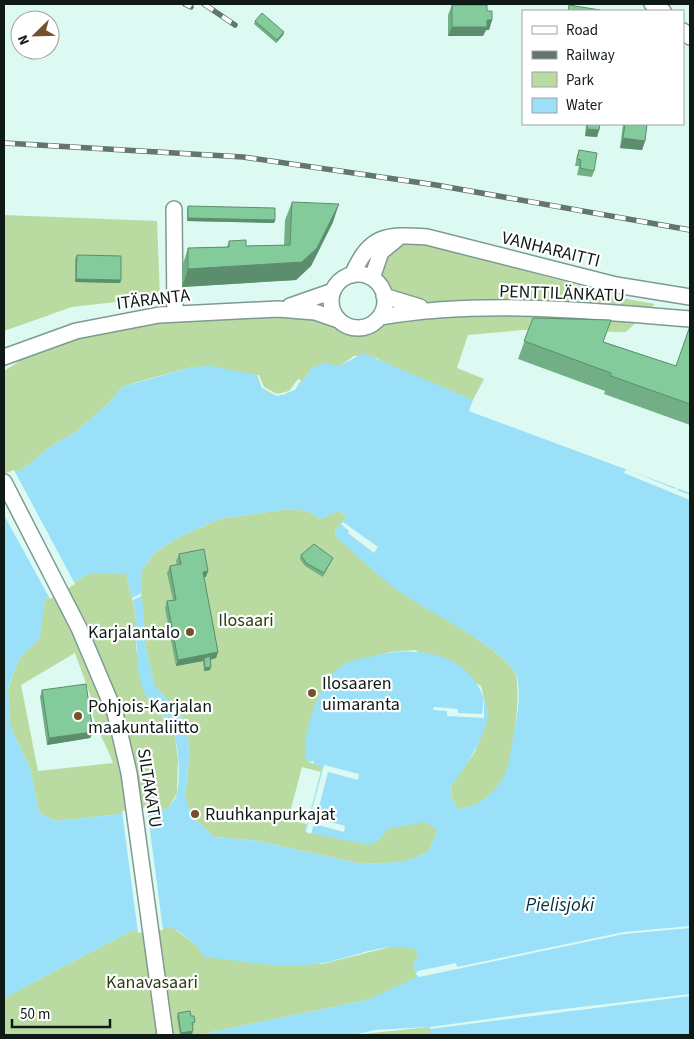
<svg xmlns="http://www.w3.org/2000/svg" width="694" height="1039" font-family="'Source Sans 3',sans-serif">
<rect width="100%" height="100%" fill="#dcfaf2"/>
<path fill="#b9dba1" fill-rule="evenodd" d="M4,215L157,221L160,297L72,307L4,331Z
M405,243L427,244L627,299L655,304L626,332L523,330L468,335L457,368L484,379L473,400L386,364L377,358L354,356L340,366L312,368L295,390L277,396L192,367L141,381L122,387L109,403L77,431L47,449L26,467L4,477V371L38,349L114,325L278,315L338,323L348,330H366L383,319L388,295L377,275L391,249Z
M289,509L308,511L320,519L338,511L347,516L335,531L336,537L494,651C500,657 512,665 515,673C522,688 513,755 507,771C500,791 477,808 458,809L452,799L450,787L475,752L488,716L481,686L415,650L391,652L346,664L308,730L305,757L308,762L322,766L321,772L302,767L288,820L307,824L305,832L379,840L387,829L425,821L438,830L428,852L403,862L361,864L258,841L215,837L193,818L188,809L185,798L189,757L188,733L180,712L155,687L146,649L141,606L142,570L155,552L176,539L219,519Z
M115,572L126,574L134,606L137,628L136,649L157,710L169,723L175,736L178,760L177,793L168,809L56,821L39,813L31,771L10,725L8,689L19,659L39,638L45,599L90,573ZM75,653L92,700C87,714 108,747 113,763L38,771L21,685Z
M167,923L197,946L205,957L322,964L394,946L410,947L417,951V958L413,964L417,976L415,979L367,1000L197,1035H4V998L131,931Z
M430,1027L431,1035H354L362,1034Z"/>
<path fill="#99e0f8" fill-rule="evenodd" d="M363,353L473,400L469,411L690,493V1035H431L429,1027L375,1030L354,1035H197L367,1000L415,978L417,976L413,964L417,958V951C393,938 349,959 323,963C283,970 244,961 204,957L197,946L177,930L168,927L131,931L4,998V477L26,467L47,449L77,431L109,403L122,387L192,367L211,366L257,375L258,381L267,393L284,395L299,385L312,368L324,363L340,366ZM289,509L308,511L320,519L338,511L347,516L335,531L336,537C355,553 373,572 393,587C423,610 495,642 514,671C526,689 512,740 509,761C505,785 482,807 458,809L452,799L450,787C466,766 482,744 488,717C489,711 486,705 484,699C468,650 412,645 369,657C362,659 353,660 346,663C320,677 303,730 305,758L308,762L313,761L315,765L322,767L305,832L369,845L379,840L388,829L425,822L438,830L428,852L403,862L361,864L258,841L215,837L193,818L185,798L189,757L188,733L180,712L155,686L146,649L142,596L133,600C140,630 132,663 144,692C149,704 160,712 168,721C179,735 181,776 177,793C176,799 171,804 168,809L56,821L39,813L31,771L10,725L8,688L19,659L40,638L45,599L90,573L126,574L132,598L142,593V570L155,552L176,539L219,519Z"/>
<path fill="#dcfaf2" d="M257,375H259L264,387L277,394L289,391L298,379L301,380L295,390L277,396L262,388Z
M474,398L475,401L472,410L622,465L621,467L469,411Z
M626,469L675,489L677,485L679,486L677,490L690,495V500L624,473Z
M14,470L75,584L50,599L4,515V474Z
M343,522L378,547L374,553L348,533L349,531L341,524Z
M484,697V718L447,716V711L433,710L434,707L458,709V713L482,714Z
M324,765L359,774L358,780L328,772L316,818L345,826L344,832L314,824L311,834L306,832Z
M147,808L163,930L138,933L122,811Z
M690,926V928L624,934L419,977L416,974L418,971L456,963L457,967L624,932Z
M690,994V996L430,1029V1027L539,1012Z"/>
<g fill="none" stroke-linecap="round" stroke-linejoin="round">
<defs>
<path id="minor" d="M652,4L663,11
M683,31L690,37
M174,209L175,314
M331 301a27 27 0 1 1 54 0a27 27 0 1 1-54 0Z
M352,275C370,235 385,234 427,237L616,285L690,297
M372,278L381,252L397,239
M384,296L420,307
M290,306L333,291
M380,317C481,300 588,310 690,319
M4,357L76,331L159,315L278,309L315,312L338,320
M4,482L79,628L115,713L129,773L165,1035"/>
</defs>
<use href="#minor" stroke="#7e9a93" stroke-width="18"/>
<use href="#minor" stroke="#fff" stroke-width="15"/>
<defs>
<path id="rail" d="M185,4L191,7
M204,4L235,25
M4,143L243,157L436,185L690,230"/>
</defs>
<use href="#rail" stroke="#627570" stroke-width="5.5"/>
<use href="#rail" stroke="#fff" stroke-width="4" stroke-dasharray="11" stroke-linecap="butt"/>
</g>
<path fill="#72af86" d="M452,5L487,11L492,20L489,30H486L483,36H448V15Z
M255,21L284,32L283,35L276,43L254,24Z
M586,124H600L599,130L597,137L585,136Z
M623,124H647L645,141L642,150L620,148Z
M579,150L594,171L592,177L577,175L579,166H575L577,156Z
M292,202L333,222L311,266L296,280L182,287V267L188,248L227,247L229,241L246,246L284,245L285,220Z
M188,206L275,220L274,223L187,221V209Z
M77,255L121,280L120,283L75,282V258Z
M533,318L676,366L690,326V425L604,394L605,391L518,359Z
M179,554L206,577H204L218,652L216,658L210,660V670L204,671L203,661L176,666L165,608L167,601L173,600L167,573L170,566L177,565L176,561Z
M301,555L333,558L323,577L305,566L300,559Z
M42,690L93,732L90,738L47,745L40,697Z
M178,1013L191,1016L194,1025L193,1026L192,1034L180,1035L177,1017Z"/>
<path fill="#5c8e6d" d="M487,20H492L489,30H486L483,36H448L452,27Z
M284,32L283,35L276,43L277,40Z
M587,129L599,130L597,137L585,136Z
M623,138L645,141L642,150L620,148Z
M339,204L333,222L311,266L296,280L182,287L188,269L302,262Z
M188,218L275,220L274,223L187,221Z
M76,279L121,280L120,283L75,282Z
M208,571L206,577L200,578L203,572Z
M218,652L216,658L204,661V658L203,661L176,666L178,660Z
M211,667L210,670L204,671L205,668Z
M93,732L90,738L47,745L49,738Z
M193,1031L192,1034L180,1035L181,1033Z"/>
<path fill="#84cb9c" stroke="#5c8e6d" d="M452,5H487V11H492V20H487V27H452Z
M569,5L600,10V11H568Z
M262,13L284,32L277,40L255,21Z
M588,124H600L599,130L587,129Z
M625,124H647L645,141L623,138Z
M579,150L597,153L594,171L580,168L581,160L577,159Z
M292,202L339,204L317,248L302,262L188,269V248L229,247V241L246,240V246L290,245Z
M188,206L275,208V220L188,218Z
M77,255L121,256V280L76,279Z
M533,318L611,320L603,342L676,366L690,326V404L611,376V373L524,341Z
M314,544L333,558L324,573L306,563L301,555Z
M204,549L208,571L203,572L218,652L178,660L167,601L176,600L170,566L181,564L179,554Z
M210,656L211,667L205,668L204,658Z
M86,684L93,732L49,738L42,690Z
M190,1011L191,1016H194L195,1022L192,1023L193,1031L181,1033L178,1013Z"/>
<g fill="#75502a" stroke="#fff" stroke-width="2">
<circle cx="190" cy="632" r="5"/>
<circle cx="312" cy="693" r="5"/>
<circle cx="78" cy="716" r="5"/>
<circle cx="195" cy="814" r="5"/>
</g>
<g text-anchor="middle" stroke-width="4.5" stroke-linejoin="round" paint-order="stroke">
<g font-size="18" fill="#0f1a17" stroke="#fff">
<text transform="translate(551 249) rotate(14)" y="6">VANHARAITTI</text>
<text transform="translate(562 293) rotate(2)" y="6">PENTTILÄNKATU</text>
<text transform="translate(153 299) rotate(-7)" y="6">ITÄRANTA</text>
<text transform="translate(150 788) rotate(81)" y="6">SILTAKATU</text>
</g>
<g font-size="18" fill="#284012" stroke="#fff">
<text x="246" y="626">Ilosaari</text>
<text x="152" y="988">Kanavasaari</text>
</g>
<g font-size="18" fill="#0f1a17" stroke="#fff" text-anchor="start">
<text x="180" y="638" text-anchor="end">Karjalantalo</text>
<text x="322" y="689">Ilosaaren<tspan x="322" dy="21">uimaranta</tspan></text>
<text x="88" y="712">Pohjois-Karjalan<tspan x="88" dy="21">maakuntaliitto</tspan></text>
<text x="205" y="820">Ruuhkanpurkajat</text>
</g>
<g font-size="19" font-style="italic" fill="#04323e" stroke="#fff">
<text x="560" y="911">Pielisjoki</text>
</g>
</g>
<rect width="694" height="1039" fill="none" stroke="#0f1a17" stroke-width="10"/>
<rect x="522" y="10" width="162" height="115" fill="#ffffff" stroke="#9fa3a2"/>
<rect x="532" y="26" width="25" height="8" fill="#ffffff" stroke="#9fa3a2"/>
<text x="566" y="35" font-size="15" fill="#0f1a17">Road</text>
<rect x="532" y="51" width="25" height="8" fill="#627570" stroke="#9fa3a2"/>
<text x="566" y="60" font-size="15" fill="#0f1a17">Railway</text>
<rect x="532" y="72" width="25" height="15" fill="#b9dba1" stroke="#9fa3a2"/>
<text x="566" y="85" font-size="15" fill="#0f1a17">Park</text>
<rect x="532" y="98" width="25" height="15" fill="#99e0f8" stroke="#9fa3a2"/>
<text x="566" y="110" font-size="15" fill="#0f1a17">Water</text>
<g transform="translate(35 35) rotate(247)"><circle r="24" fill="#ffffff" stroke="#9fa3a2"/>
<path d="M0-4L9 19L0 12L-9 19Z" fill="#75502a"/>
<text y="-8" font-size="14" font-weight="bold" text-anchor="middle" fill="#0f1a17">N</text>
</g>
<path d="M12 1019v8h98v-8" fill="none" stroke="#0f1a17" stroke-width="2.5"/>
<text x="20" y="1019" font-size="15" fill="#0f1a17" stroke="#ffffff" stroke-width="4" paint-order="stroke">50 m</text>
</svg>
